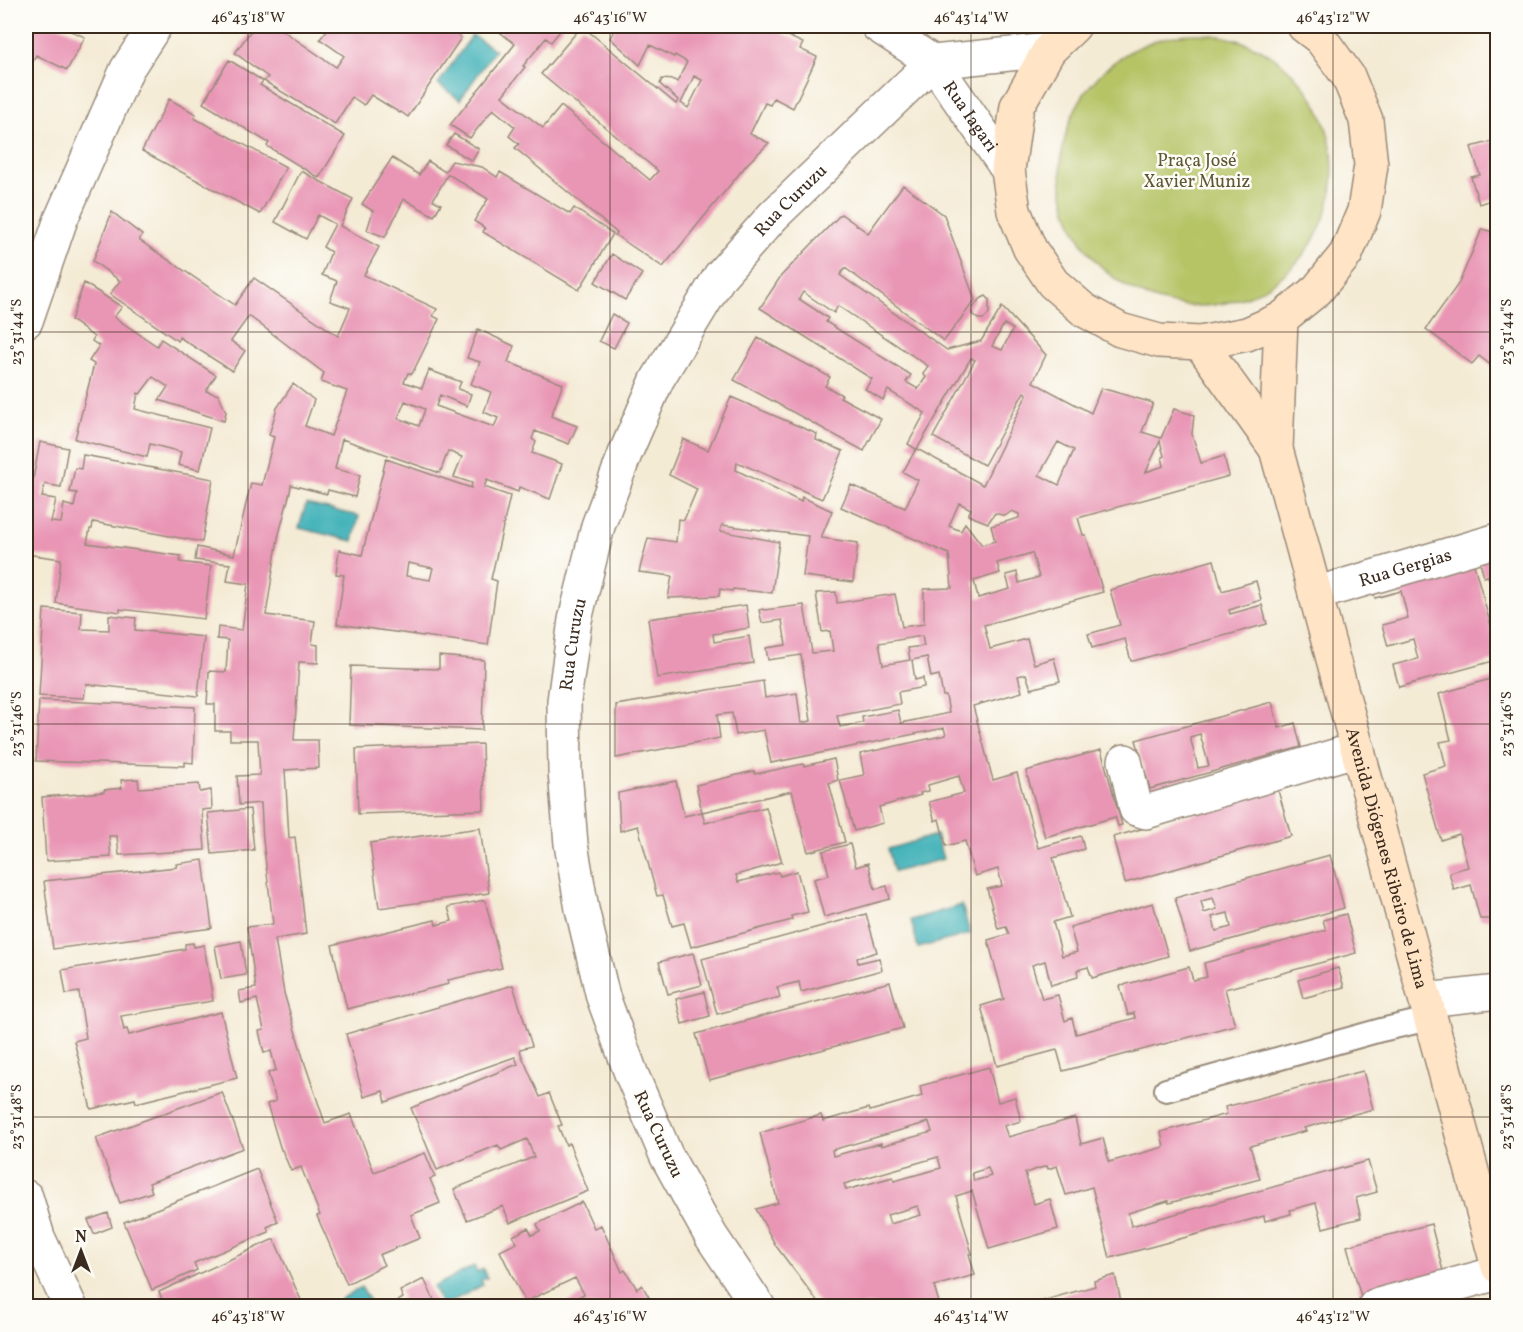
<svg xmlns="http://www.w3.org/2000/svg" width="1523" height="1332" font-family="Vollkorn,serif">
<rect width="100%" height="100%" fill="#fdfcf7"/>
<filter id="ink" filterUnits="userSpaceOnUse"><feTurbulence type="fractalNoise" baseFrequency=".0167" numOctaves="2"/><feDisplacementMap in="SourceGraphic" scale="12" xChannelSelector="R" yChannelSelector="G"/><feConvolveMatrix kernelMatrix="1 2 1 2 8 2 1 2 1" color-interpolation-filters="sRGB"/></filter>
<filter id="wash" filterUnits="userSpaceOnUse"><feTurbulence type="fractalNoise" baseFrequency=".008" numOctaves="4" result="noise"/><feDisplacementMap in="SourceGraphic" scale="24" xChannelSelector="R" yChannelSelector="G"/><feGaussianBlur stdDeviation="1.35" result="paint"/><feColorMatrix in="noise" values="0 0 0 0 0 0 0 0 0 0 0 0 0 0 0 0 0 1.4 0 .05"/><feComposite in="paint" operator="in"/></filter>
<g filter="url(#wash)">
<rect width="100%" height="100%" fill="#f4ebd5"/>
<path fill="#b6c466" stroke="#787742" stroke-width="1.5" d="M1061 170a136 136 0 1 1 272 0a136 136 0 1 1-272 0Z"/>
<path fill="#42b2b9" stroke="#3e6e6c" stroke-width="1.5" d="M472,35L495,50L460,100L438,84Z
M306,504L359,516L353,541L299,528Z
M936,835L943,859L894,872L888,849Z
M962,905L970,934L918,948L911,920Z
M474,1266L477,1272L483,1269L487,1278L481,1280L483,1285L443,1306L433,1287Z
M361,1287L373,1306H345L341,1299Z"/>
<g id="blocks">
<path fill="#e996b5" fill-rule="evenodd" d="M26,26H59L85,37L67,70L36,55L26,75Z
M254,26H276L336,67L344,56L320,39L330,26H444L461,38L408,117L401,112L400,113L371,95L364,105L352,97L335,124L264,81L268,77L235,53Z
M492,26H564L551,42L546,38L523,66L525,67L502,96L543,128L561,106L650,180L658,171L541,74L582,26L676,104L678,100L660,84L662,79L674,80L677,82L687,62L675,55L674,57L650,45L640,65L610,38L616,26H766L803,43L800,49L817,57L793,108L774,98L770,105L765,103L750,134L769,143L748,163L663,267L615,235L617,233L515,148L519,144L509,136L515,127L493,109L470,138L450,125L515,44ZM694,76L702,80L688,108L681,103Z
M229,60L263,81L260,85L345,136L319,178L267,146L269,143L203,103Z
M169,99L196,114L194,118L286,167L260,214L142,151Z
M454,134L479,149L472,161L446,145Z
M1497,140V198L1479,204L1471,177L1480,175L1471,147Z
M392,158L419,175L428,161L445,172L452,161L482,167L497,177L500,172L570,214L574,208L613,234L579,290L483,232L485,228L474,221L488,199L448,174L433,200L441,204L434,216L404,199L385,237L367,230L373,211L362,204Z
M301,171L353,199L340,226L379,247L364,275L437,309L433,316L439,319L412,374L408,373L404,382L422,388L429,370L461,382L458,389L471,394L467,406L440,395L436,406L494,427L498,418L484,412L491,392L471,384L480,362L467,358L478,329L514,346L508,362L563,384L551,416L577,426L569,444L535,431L532,439L536,442L532,453L562,464L550,499L519,487L518,492L487,480L484,487L510,496L491,579L497,581L488,645L337,624L344,575L336,574L339,550L362,555L386,459L471,488L472,483L454,477L462,457L448,451L440,473L342,439L335,469L360,475L355,497L328,490L327,494L291,485L290,492L278,538L266,615L315,621L312,644L318,645V663L299,662L294,740H318L319,768L285,770L289,838L295,837L306,934L275,939L284,993L304,1061L325,1123L351,1114L374,1172L425,1153L435,1177L430,1179L440,1203L411,1215L420,1238L379,1255L384,1265L347,1284L317,1216L320,1215L301,1167L291,1171L282,1150H281L267,1104L276,1101L268,1073L276,1070L271,1051L264,1053L259,1031L264,1030L257,999L241,1003L239,991L256,988L247,927L273,924L263,840L261,803L239,805L237,776L260,775L258,740H230V731H215V704H207L209,671L226,672L228,640L217,639L218,627L242,630L248,584L227,581L230,564L195,560L197,547L234,555L251,483L262,485L274,437L269,435L277,408L293,384L314,400L305,426L331,436L347,391L321,382L324,373L249,316L231,341L245,351L232,371L179,337L178,341L110,294L120,281L93,261L112,212L142,235L139,240L235,305L254,278L338,336L350,308L330,301L337,281L322,275L331,252L323,247L335,224L318,215L306,239L275,222ZM405,401L425,409L419,426L398,418ZM408,563L433,568L430,580L406,576Z
M903,185L944,215L975,300L944,341L845,268L840,275L947,350L981,341L1002,307L1046,355L1033,382L1091,413L1101,388L1153,403L1142,432L1161,438L1174,409L1194,415L1192,434L1201,463L1224,456L1229,476L1078,518L1083,535H1086L1103,592L984,625L990,649L1027,639L1034,664L1054,658L1060,681L1031,689L1026,674L1018,676L1022,692L973,706L993,780L1017,773L1038,848L1081,836L1084,849L1053,858L1070,917L1053,922L1062,956L1077,952L1070,927L1153,903L1168,956L1092,978L1088,967L1077,970L1078,977L1051,985L1045,961L1032,965L1042,999L1058,995L1065,1021L1072,1018L1076,1034L1135,1018L1134,1013L1128,1015L1120,986L1189,967L1193,980L1207,977L1204,963L1326,930L1323,920L1346,914L1356,953L1225,989L1235,1025L1063,1071L1057,1050L997,1066L981,1006L1004,999L988,940L1009,934L1006,927L998,929L987,889L1002,886L998,869L975,876L965,841L946,846L939,819L935,821L929,802L964,793L959,776L928,785L929,791L920,793L921,795L879,807L883,823L854,831L840,780L864,775L860,754L946,735L944,728L771,763L764,730L736,735L732,713L717,715L720,738L616,758V705L763,681L765,698L797,693L801,723L811,721L801,655L768,660L766,648L786,645L782,620L762,623L759,610L763,609L764,610L804,605L812,653L833,651L830,631L822,632L816,593L836,592L837,603L895,594L902,627L924,624V589L952,588L949,554L841,507L851,485L905,508L918,480L903,472L916,449L908,444L925,413L888,390L883,400L865,389L872,379L760,308L781,276L841,214L868,233ZM803,292L834,313L838,306L928,366L923,374L926,377L918,389L906,382L911,375L826,322L828,318L799,299ZM1004,324L1013,329L1002,350L992,346ZM971,358L975,360L933,437L984,465L1024,392L1027,394L983,485L917,449ZM1160,441L1164,456L1162,457L1164,466L1146,472ZM1058,442L1074,450L1059,485L1039,475ZM959,503L971,509L968,515L988,523L995,513L1005,516L1012,511L1019,514V518L991,526L995,541L982,545L965,523L961,531L949,526ZM1032,553L1039,577L1019,583L1017,572L1006,575L1010,589L978,598L974,581L1000,573L997,563ZM922,636L924,646L908,648L910,660L883,665L879,643ZM927,657L931,677L939,675L943,696H946L949,713L901,723L898,710L862,717L863,723L840,727L837,716L900,704L898,692L924,687L923,678L915,680L912,660Z
M1482,229L1497,233V370L1479,356L1472,364L1426,329L1459,283Z
M612,254L642,274L625,300L595,282Z
M84,283L122,307L114,317L157,346L161,339L216,375L206,391L219,395L226,412L224,421L159,400L168,387L153,377L140,394L138,393L135,409L210,428L200,470L178,465L181,452L150,444L147,457L75,439L94,364L89,361L99,346L92,341L94,337L71,320Z
M986,296L989,299V314L984,319H978L972,314V310L977,302L982,298Z
M612,314L627,323L614,348L599,341Z
M758,338L830,377L825,386L842,395L840,397L881,419L864,451L734,380Z
M731,397L817,434L816,440L843,451L822,499L737,462L736,470L801,502L802,497L832,511L821,538L858,543L853,582L803,576L808,536L722,525L720,531L779,542L772,593L733,589L732,591L720,589L719,596L668,598L672,576L639,572L648,538L676,542L678,519L684,520L697,489L669,475L683,439L708,450Z
M40,442L68,448L61,487L45,484L42,497L56,499L51,522L61,523L64,504L74,507L77,493L70,492L75,468L81,469L83,455L213,479L202,542L93,522L92,529H90L87,543L181,556L180,562L211,566L204,619L120,609V612L56,603L61,559L26,554V516Z
M1497,550V607L1488,576L1484,577L1478,555Z
M1472,557L1497,648V660L1399,687L1393,665L1418,659L1413,639L1388,646L1382,625L1408,618L1401,591L1375,598L1370,583Z
M1214,560L1222,591L1256,581L1261,600L1229,610L1230,614L1262,605L1267,624L1133,661H1131L1125,639L1092,648L1088,634L1120,625L1110,590Z
M746,605L749,628L713,634L714,642L749,636L753,663L657,678L648,619Z
M44,609L82,612L81,629L109,630V615L136,618L135,630L204,637L198,696L86,684L84,698L39,696Z
M439,656L484,660L482,730L349,725L351,666L439,669Z
M1497,677V919H1480L1471,885L1454,890L1449,872L1468,867L1459,834L1441,840L1422,773L1446,766L1440,742L1451,740L1439,694Z
M39,700L195,707L193,763L185,762V766L36,761Z
M1272,702L1279,728L1295,723L1301,747L1150,789L1136,740ZM1200,734L1209,766L1198,768L1190,737Z
M482,744L484,810L358,814L356,749Z
M1101,750L1122,825L1118,826L1115,817L1045,837L1026,771Z
M834,759L838,780L829,783L845,842L808,852L792,791L702,812L696,785L754,771L755,774L803,764L804,766Z
M138,779L139,788L199,784L200,792L211,790L212,809L202,810L205,850L119,855L117,836H109L111,857L46,861L42,797L104,792V790L122,788L121,780Z
M676,781L684,816L702,812L705,823L766,807L782,862L736,875L738,882L778,872L780,876L797,871L808,912L791,916L792,920L691,947L684,923L672,926L663,895L657,896L638,826L620,831L618,793Z
M1278,790L1291,836L1125,883L1113,837Z
M250,809L254,850L212,854L208,813Z
M480,828L489,893L379,908L370,843Z
M850,844L856,867L868,863L875,889L887,886L890,899L824,917L814,879L829,875L823,851Z
M1330,855L1344,908L1190,951L1175,898ZM1213,898L1217,909L1204,913L1201,901ZM1228,913L1231,927L1216,931L1212,917Z
M203,860L212,928L53,949L44,881L177,867L176,864Z
M485,900L502,968L448,980L449,984L347,1009L332,945L435,920L436,925L452,921L448,907Z
M866,914L877,952L857,958L858,963L879,958L882,970L801,992L799,982L777,987L780,997L717,1014L702,959Z
M241,941L246,975L221,979L215,946Z
M193,943L194,947L204,945L213,1001L121,1016L124,1030L127,1029L129,1035L221,1012L237,1078L136,1103L135,1099L91,1109L74,1041L86,1038L79,992L66,994L62,970L185,949V944Z
M693,953L702,985L668,994L659,962Z
M1338,968L1344,987L1303,998L1298,980Z
M890,982L903,1028L709,1080L696,1034Z
M513,985L532,1046L520,1049L521,1054L540,1097L549,1093L562,1125L558,1126L566,1145L569,1143L588,1191L510,1223L503,1206L467,1220L454,1189L534,1157L527,1139L501,1150L498,1145L437,1170L411,1108L518,1064L515,1057L386,1102L383,1091L364,1097L346,1034Z
M704,992L710,1016L682,1024L676,999Z
M989,1067L998,1102L1015,1097L1021,1121L1004,1126L1008,1137L1075,1118L1081,1144L1103,1138L1109,1162L1164,1147L1161,1132L1227,1114L1225,1107L1363,1071L1373,1109L1304,1128L1306,1131L1250,1146L1260,1179L1169,1203L1168,1201L1128,1213L1131,1226L1368,1161L1377,1192L1356,1198L1361,1218L1323,1228L1316,1203L1290,1210L1291,1214L1265,1221L1264,1216L1110,1258L1092,1187L1066,1195L1057,1166L1048,1169L1047,1166L1025,1173L1034,1204L1050,1199L1058,1229L989,1249L972,1191L956,1196L972,1254H969L975,1275L934,1286L940,1306H821L776,1246L756,1209L778,1203L760,1133L821,1115L823,1121L869,1108L870,1111L922,1096L920,1086ZM929,1122L932,1132L881,1146V1143L833,1156L832,1150ZM938,1157L941,1168L894,1181L893,1177L846,1190L844,1184ZM988,1168L991,1176L974,1181L972,1173ZM918,1206L921,1215L890,1224L887,1215Z
M222,1092L243,1148L149,1183L152,1192L120,1203L96,1138Z
M257,1169L278,1222L267,1227L269,1232L194,1263L197,1270L152,1290L124,1222Z
M582,1202L594,1228L601,1225L622,1272L625,1270L637,1289L642,1285L654,1306H561L584,1294L575,1278L525,1302L500,1251L517,1243L513,1236L528,1228L532,1235L540,1231L537,1224Z
M108,1213L112,1227L94,1234L88,1220Z
M1431,1224L1444,1275L1361,1297L1347,1246Z
M274,1239L301,1300L286,1306H165L159,1292Z
M1115,1275L1122,1306H1039L1038,1302L1095,1286L1094,1281Z
M424,1279L437,1306H394L393,1304L403,1298L400,1291Z"/>
</g>
</g>
<g filter="url(#ink)">
<use href="#blocks" fill-opacity="0" stroke="#988a7a" stroke-width="1.5"/>
<g fill="none" stroke-linecap="round" stroke-linejoin="round">
<defs>
<path id="lane" d="M1166,1090L1381,1030L1429,1019"/>
<g id="street">
<path id="s1" d="M878,26L933,62L1008,170"/>
<path d="M933,62L1049,50"/>
<path d="M26,321L61,219L127,69L155,26"/>
<path id="s2" d="M1315,594L1498,540"/>
<path d="M1125,761L1136,809L1146,812L1358,749"/>
<path d="M1426,1000L1498,992"/>
<path d="M26,1197L38,1237L70,1306"/>
<path id="s3" d="M758,1306L711,1236L666,1155L631,1073L603,997L582,909L571,844L565,771L564,701L575,620L598,526L625,454L657,380L720,276L773,216L933,62"/>
<path d="M1375,1306L1498,1273"/>
</g>
<g id="secondary">
<path d="M1074,26L1049,50L1017,106L1008,170L1014,211L1030,249L1053,283L1084,310L1120,330L1159,341L1200,343L1247,334L1281,319L1317,290L1346,254L1364,211L1371,165L1366,120L1348,76L1321,39L1304,26"/>
<path id="s4" d="M1281,319L1276,449L1498,1267"/>
<path d="M1200,343L1276,449"/>
</g>
</defs>
<use href="#lane" stroke="#988a7a" stroke-width="26"/>
<use href="#street" stroke="#988a7a" stroke-width="36"/>
<use href="#secondary" stroke="#988a7a" stroke-width="36"/>
<use href="#lane" stroke="#fff" stroke-width="22"/>
<use href="#street" stroke="#fff" stroke-width="33"/>
<use href="#secondary" stroke="#ffe4c6" stroke-width="33"/>
</g>
</g>
<path fill="none" stroke="#3b2a1e" stroke-width="1.5" stroke-opacity="0.45" d="M248,26V1306M610,26V1306M971,26V1306M1333,26V1306M26,332H1498M26,724H1498M26,1117H1498"/>
<g text-anchor="middle" stroke-width="5" stroke-linejoin="round" paint-order="stroke">
<g font-size="18" fill="#3b2a1e" stroke="#fdfcf7">
<text dy="6" stroke="none"><textPath href="#s1" startOffset="132">Rua Iagari</textPath></text>
<text dy="6" stroke="none"><textPath href="#s3" startOffset="1208">Rua Curuzu</textPath></text>
<text dy="6" stroke="none"><textPath href="#s2" startOffset="94">Rua Gergias</textPath></text>
<text dy="6" stroke="none"><textPath href="#s3" startOffset="704">Rua Curuzu</textPath></text>
<text dy="6" stroke="none"><textPath href="#s4" startOffset="554">Avenida Diógenes Ribeiro de Lima</textPath></text>
<text transform="translate(659 1134) rotate(65)" y="6">Rua Curuzu</text>
</g>
<g font-size="18" fill="#605834" stroke="#fdfcf7">
<text x="1197" y="166">Praça José<tspan x="1197" dy="21">Xavier Muniz</tspan></text>
</g>
</g>
<rect width="1523" height="1332" fill="none" stroke="#fdfcf7" stroke-width="66"/>
<g transform="translate(81 1251)" stroke="#fdfcf7" stroke-width="4.5" paint-order="stroke">
<path d="M0-4.5L10 22L0 15L-10 22Z" fill="#3b2a1e"/>
<text y="-9" font-size="16" font-weight="bold" text-anchor="middle" fill="#3b2a1e">N</text>
</g>
<rect x="33" y="33" width="1457" height="1266" fill="none" stroke="#3b2a1e" stroke-width="2"/>
<g font-size="15" text-anchor="middle" fill="#3b2a1e">
<text x="248" y="22">46°43'18"W</text>
<text x="610" y="22">46°43'16"W</text>
<text x="971" y="22">46°43'14"W</text>
<text x="1333" y="22">46°43'12"W</text>
<text transform="translate(16 332) rotate(-90)" y="5">23°31'44"S</text>
<text transform="translate(1506 332) rotate(-90)" y="5">23°31'44"S</text>
<text transform="translate(16 724) rotate(-90)" y="5">23°31'46"S</text>
<text transform="translate(1506 724) rotate(-90)" y="5">23°31'46"S</text>
<text transform="translate(16 1117) rotate(-90)" y="5">23°31'48"S</text>
<text transform="translate(1506 1117) rotate(-90)" y="5">23°31'48"S</text>
<text x="248" y="1321">46°43'18"W</text>
<text x="610" y="1321">46°43'16"W</text>
<text x="971" y="1321">46°43'14"W</text>
<text x="1333" y="1321">46°43'12"W</text>
</g>
</svg>
